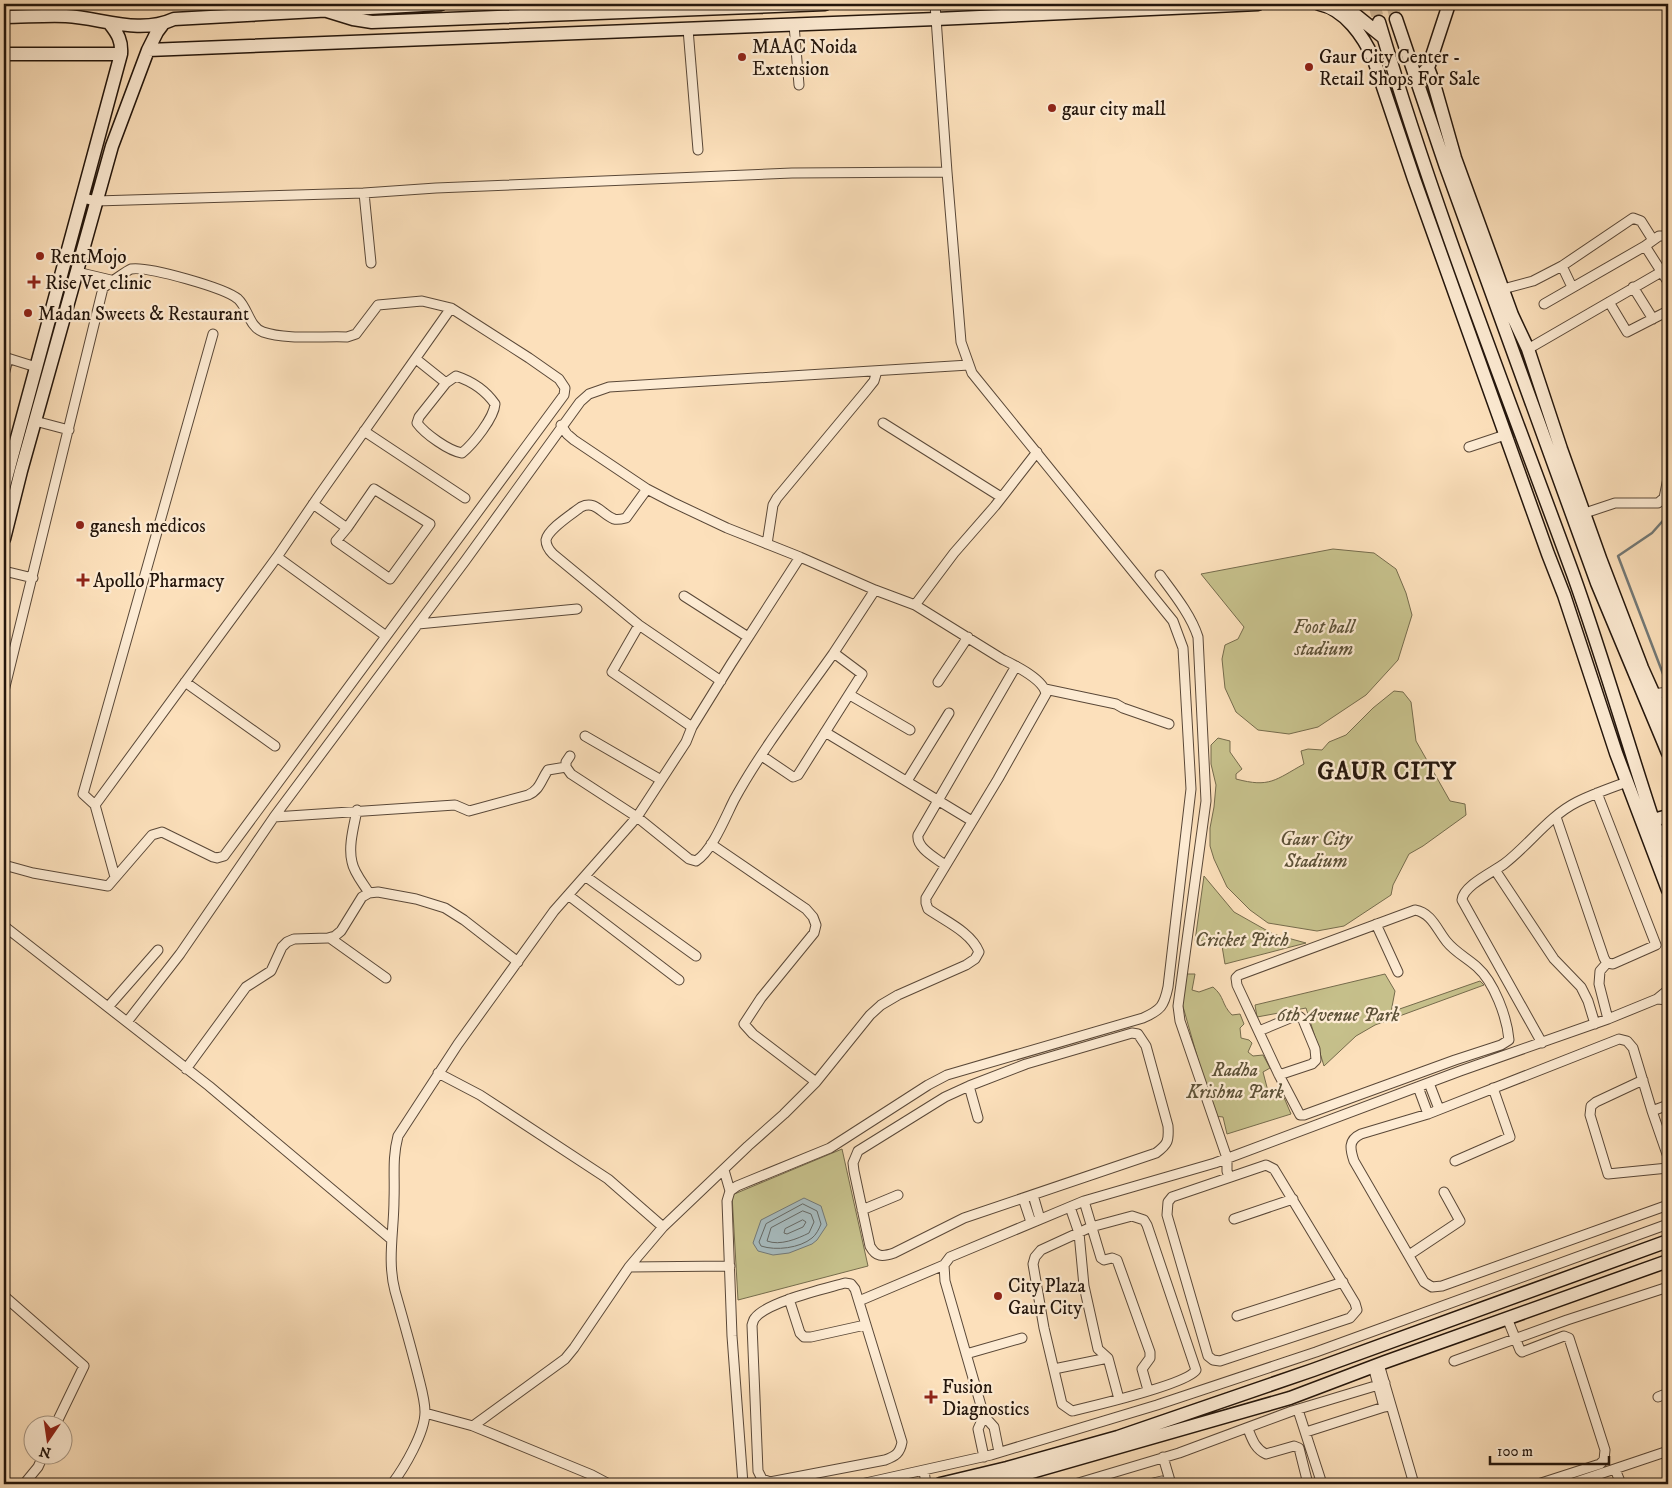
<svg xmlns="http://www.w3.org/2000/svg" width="1672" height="1488" font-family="'IM FELL DW Pica',serif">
<rect width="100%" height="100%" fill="#fce0bb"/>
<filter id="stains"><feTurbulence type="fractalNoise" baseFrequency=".004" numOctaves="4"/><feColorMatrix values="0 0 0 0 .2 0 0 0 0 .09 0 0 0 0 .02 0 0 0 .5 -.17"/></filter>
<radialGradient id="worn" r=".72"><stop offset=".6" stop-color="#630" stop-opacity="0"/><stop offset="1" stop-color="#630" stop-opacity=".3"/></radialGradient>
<path fill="#c6c08b" stroke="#756b4c" d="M1333,549L1374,553L1396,569L1406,593L1412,615L1398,660L1366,695L1318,727L1289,734L1258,730L1236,712L1225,688L1222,659L1225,645L1238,639L1244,627L1201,574Z
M1394,691L1403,692L1411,702L1416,741L1450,801L1465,804L1466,815L1423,846L1409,854L1393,885L1391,895L1344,926L1317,931L1268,923L1250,910L1227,887L1214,859L1210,846V828L1214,807L1216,785L1211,764V745L1218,738L1230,741V752L1242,769L1236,774V779C1270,788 1275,780 1304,764L1301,751L1308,749L1322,750L1329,742L1346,735L1373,708Z
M1204,876L1234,912L1273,934L1306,943L1225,964L1221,940L1195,941Z
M1187,974H1195L1192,990L1199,992L1213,987C1225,997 1221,1004 1232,1015L1240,1014L1244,1024L1240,1028L1241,1038L1249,1040L1252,1043L1248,1052L1253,1056L1263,1055L1270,1068L1263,1072L1269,1095H1283L1291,1114L1227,1134L1223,1117L1214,1116L1182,1003Z
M1385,974L1395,991L1391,1012L1480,981L1484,985L1375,1025L1356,1036L1324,1066L1306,1008L1257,1017L1255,1005Z
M842,1149L868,1266L738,1300L732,1195Z"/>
<path fill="#a6babd" stroke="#727876" d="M804,1198L821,1206L827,1225L817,1240L812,1244L789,1253L773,1255L758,1251L753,1243L761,1220Z"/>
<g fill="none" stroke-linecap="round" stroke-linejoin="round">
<path stroke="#656864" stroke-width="1" d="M803,1204L817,1211L821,1224C819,1229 816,1235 812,1238C800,1248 776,1251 761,1246L759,1242L766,1224Z
M803,1211L811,1214L814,1222L809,1233C797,1239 780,1246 767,1241L771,1228Z
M803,1220L806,1222L803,1227L787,1234L784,1233L785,1229Z"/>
<path stroke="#727876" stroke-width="2.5" d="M1668,515L1652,533L1618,556L1668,687"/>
<path stroke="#d1b898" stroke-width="12" stroke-dasharray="12 6" stroke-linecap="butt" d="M1374,4L1379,22
M1392,4L1396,19"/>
<defs>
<path id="street" d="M794,25L799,85
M688,29L698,150
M364,193L371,263
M83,198L96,201L364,193L436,188L792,173L947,172
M1645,246L1668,282
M1562,266L1572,287
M77,272L115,281
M1633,287L1653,319
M1503,289L1533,281L1562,266L1633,218L1641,221L1653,240
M1609,302L1627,332L1668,311
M1544,304L1645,246L1659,236H1668
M1528,349L1668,268
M4,357L36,367
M416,359L446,383
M4,375L8,359
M456,376C471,381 486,391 495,404C494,418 473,444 462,453C449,451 425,434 417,423L419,417L446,383Z
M35,421L69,430
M883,423L1001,497
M364,431L465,498
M1469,447L1505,435
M647,489L626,518C622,519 617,520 614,519C601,514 596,500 581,507C572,514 548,529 546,540C546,546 549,550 553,554L639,625L721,681
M313,504L347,528L336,541L390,579L430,524L374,489L347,528
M1585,513L1615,503H1658L1664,498L1668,478
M767,544L773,505L777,498L866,391L874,381L877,371
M277,557L386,636
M4,571L33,578
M1160,575C1174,594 1191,615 1198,637L1206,801L1178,1006L1180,1021L1227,1158V1171L1229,1177
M684,596L748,637
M915,605L954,553L995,506L1037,452
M418,624L577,609
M639,625L612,672L692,727
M185,682L275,746
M938,682L968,637
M1045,689L1116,704L1123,708L1169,724
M4,691L103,288C105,286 128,270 131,269C148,266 225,288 238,299C248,308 249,327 263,332C286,340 322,336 347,337L356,334L378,305L422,301L451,308L529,358L559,379L565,388L564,395L224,856L217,858L213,857L162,832L152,835L108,886L33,873L4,865
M1653,694L1668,692
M850,695L910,730
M825,732L972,821
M585,736L661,780
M570,756L566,762V767L571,774L637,817L689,859L696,861C712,851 725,818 734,800C762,749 799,702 833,654C847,633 861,611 875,590
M762,756L793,777L798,775L862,674L834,653
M907,781L949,713
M95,805L83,794L213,334
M357,810C354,826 348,846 352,862C354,873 363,883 369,893
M274,817L455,805L469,811L528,795C540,790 541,780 548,770L566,767
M1556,817L1604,958L1607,963L1613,964L1656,945L1597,793
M711,844L806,909L813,917L816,925L814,933L761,998L744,1024L753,1034L816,1082
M945,865C936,858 916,848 918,835L1016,666
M1495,870L1554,959L1581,987L1588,1001L1595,1024
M585,876L696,956
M115,877L95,805L277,557L320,494L451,308
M568,895L679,980
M1415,910C1432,913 1437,930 1447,942C1455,952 1467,958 1477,967C1494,982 1507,1017 1509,1040L1501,1045L1455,1060L1304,1115H1300L1279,1075L1237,985L1236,978L1239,975Z
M1376,924L1398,972
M4,926L209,1086L391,1239
M330,938L386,978
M1607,963L1600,971L1599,984L1608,1019
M1668,990L1657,999L1668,1000
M108,1007L158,950
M127,1022L180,954L274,817L465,561L580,402L589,394L609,387L969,365
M1259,1031L1295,1016L1300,1017L1303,1020L1315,1049L1316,1060L1312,1064L1279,1075
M1132,1033L1138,1034L1146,1046L1168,1126C1169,1141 1168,1144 1156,1153L964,1218L894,1253C882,1257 876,1257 870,1246L854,1171L853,1163L858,1151L945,1097L969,1086L1026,1064Z
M1542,1043L1462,900C1463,886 1493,872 1504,864C1529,845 1549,816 1577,802C1593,794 1610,788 1627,782
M186,1069L246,987L271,971L282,947L287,942L294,939L328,938L335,936L341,931L362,897L369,893L378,892L416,899L445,908L464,920L518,962
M438,1073L480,1095L608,1179L663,1227
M1643,1080L1596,1102L1591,1106L1590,1115L1608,1174L1668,1168
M1429,1083L1439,1109
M969,1086L978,1118
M1418,1087L1428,1114
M1652,1111L1668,1105
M1668,1157L1652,1111L1633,1048L1627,1041L1619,1039L1428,1114L1361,1134C1348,1140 1350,1149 1354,1161L1424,1282L1432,1287L1442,1286L1668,1205
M1455,1161L1510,1137L1493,1088
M1266,1165L1274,1169L1355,1303L1357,1310L1350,1318L1220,1361L1213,1360L1208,1356L1167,1215L1168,1202L1172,1197Z
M724,1170L730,1191
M1033,1195L1040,1219
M1023,1198L1031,1222
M1084,1201L1101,1258L1104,1260L1112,1258L1117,1260L1150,1352V1358L1142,1369L1148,1390
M1070,1207L1079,1233L1084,1286L1098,1349L1108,1358L1119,1399
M862,1210L898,1195
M1132,1216L1144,1220L1147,1225L1196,1370C1188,1384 1093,1406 1072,1411L1062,1404L1044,1328L1033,1264L1035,1257L1041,1250L1091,1227Z
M1234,1219L1293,1199
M1409,1255L1460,1221L1444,1192
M629,1267L730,1266
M845,1283L851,1284L855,1289L902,1442C900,1453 896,1456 885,1460L770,1482L762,1479L758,1471L752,1325C753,1323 753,1320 755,1318C767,1302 824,1289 845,1283Z
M4,1296L84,1366L55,1426
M789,1299L800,1333L804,1337H811L865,1325
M859,1301L944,1265
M1237,1316L1343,1282
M1507,1318L1520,1350L1522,1352L1564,1336L1569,1338L1605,1450L1604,1460L1600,1464L1538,1484
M966,1354L1022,1338
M1454,1361L1567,1320L1668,1287
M1379,1364L1414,1484
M1373,1366L1384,1407L1389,1406
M1054,1369L1108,1358
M1658,1397L1668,1393
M1298,1410L1322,1484
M425,1413L473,1426L592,1475L609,1484
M473,1426L565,1359L574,1348L629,1267L663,1227L748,1146L784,1114L816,1082L870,1015L881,1005L898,995L966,965L975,959L979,952C971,932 945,921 928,909L926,903V898L998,779L1046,694C1044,679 1014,665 1002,659L915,605L875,590L800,557L727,528L672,502L647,489L574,440L567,434L561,425
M1248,1429C1252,1439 1255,1449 1266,1454L1294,1446L1299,1448L1308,1484
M1306,1432L1384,1407
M999,1452L994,1427L984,1416L945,1281L944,1265L950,1257L1084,1201L1215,1163L1460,1071L1608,1019L1657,999
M984,1457L978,1429L984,1416
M1163,1457L1171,1484
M1615,1469L1621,1484
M924,1471L926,1484
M24,1484L38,1467L43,1456
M392,1484C404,1468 425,1433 425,1412C425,1400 421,1387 418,1375C411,1347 403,1319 395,1291C387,1261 394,1230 394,1200C395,1176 392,1159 398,1136L458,1044L554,911L637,817L686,742L692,727L731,664L800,557
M743,1484L732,1336L727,1201L730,1191L737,1186L830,1148L928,1085L947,1075L1143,1018C1161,1010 1164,1006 1168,987L1191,789L1183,648L1173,621L972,373L961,342L947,172L935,4
M861,1484L991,1455L1157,1405L1316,1352L1668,1224
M1075,1484L1179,1453L1292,1411L1385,1383
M1149,1484L1162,1481
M1570,1484L1668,1451"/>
<path id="secondary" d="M1319,4C1345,9 1364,37 1374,60L1414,179L1548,554L1564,595L1616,753L1668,890
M1342,4L1383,37
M327,11L353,19L372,22L825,4
M4,17C24,17 46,15 66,16C102,18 139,35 174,19L441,4
M1396,19L1446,167L1597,583L1668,753
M1379,22C1434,209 1506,391 1573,574C1602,655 1626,738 1653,820L1668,856
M148,50L936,19L1258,4
M4,54H121
M1428,68L1434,84L1455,158L1512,315L1528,349L1561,449L1601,561L1642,668L1668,726
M1423,73L1428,68L1449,4
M4,486L121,54C122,41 118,34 110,24
M4,539L21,471L112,146L148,50L157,32L163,24
M1653,820L1668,816
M940,1484L1007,1468L1118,1437L1313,1370L1668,1241
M990,1484L1290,1398L1385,1362L1668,1261"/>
</defs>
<use href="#street" stroke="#5a4838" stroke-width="11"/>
<use href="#secondary" stroke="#24160c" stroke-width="15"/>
<use href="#street" stroke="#fdebd3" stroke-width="9"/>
<use href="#secondary" stroke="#fdebd3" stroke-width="12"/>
</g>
<g fill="#8f2418" stroke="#fdebd3" stroke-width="2">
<circle cx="742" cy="57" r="5"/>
<circle cx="1309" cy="67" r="5"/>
<circle cx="1052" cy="108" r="5"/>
<circle cx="40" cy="256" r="5"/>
<path d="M31.5 274.5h5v5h5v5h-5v5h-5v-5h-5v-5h5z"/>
<circle cx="28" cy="313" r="5"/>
<circle cx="80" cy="525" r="5"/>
<path d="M80.5 572.5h5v5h5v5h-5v5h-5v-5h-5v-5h5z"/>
<circle cx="998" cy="1296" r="5"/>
<path d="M928.5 1389.5h5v5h5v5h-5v5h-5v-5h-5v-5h5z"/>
</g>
<g text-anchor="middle" stroke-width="4.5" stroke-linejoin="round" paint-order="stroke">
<g font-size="19" fill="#24160c" stroke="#fdebd3" text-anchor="start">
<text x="752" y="53">MAAC Noida<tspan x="752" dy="22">Extension</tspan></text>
<text x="1319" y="63">Gaur City Center -<tspan x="1319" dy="22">Retail Shops For Sale</tspan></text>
<text x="1062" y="115">gaur city mall</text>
<text x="50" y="263">RentMojo</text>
<text x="45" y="289">Rise Vet clinic</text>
<text x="38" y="320">Madan Sweets &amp; Restaurant</text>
<text x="90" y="532">ganesh medicos</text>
<text x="93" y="587">Apollo Pharmacy</text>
<text x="1008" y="1292">City Plaza<tspan x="1008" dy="22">Gaur City</tspan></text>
<text x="942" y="1393">Fusion<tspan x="942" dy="22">Diagnostics</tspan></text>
</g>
<g font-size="19" font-style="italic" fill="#5d5238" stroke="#fdebd3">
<text x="1324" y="633">Foot ball<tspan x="1324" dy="22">stadium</tspan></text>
<text x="1316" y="845">Gaur City<tspan x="1316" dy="22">Stadium</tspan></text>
<text x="1242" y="946">Cricket Pitch</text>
<text x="1338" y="1021">6th Avenue Park</text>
<text x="1235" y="1076">Radha<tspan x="1235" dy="22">Krishna Park</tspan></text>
</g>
<g font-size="24" font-weight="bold" letter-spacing="1" fill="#24160c" stroke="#fdebd3">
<text x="1387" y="779">GAUR CITY</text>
</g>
</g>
<rect width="1672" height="1488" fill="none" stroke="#fce0bb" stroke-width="20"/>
<rect x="5" y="5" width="1662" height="1478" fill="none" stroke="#24160c" stroke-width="2.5"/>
<rect x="10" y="10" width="1652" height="1468" fill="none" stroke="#24160c"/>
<g transform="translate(48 1440) rotate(193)"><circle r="24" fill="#fdebd3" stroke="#a69683"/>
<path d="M0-4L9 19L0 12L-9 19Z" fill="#8f2418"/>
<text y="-8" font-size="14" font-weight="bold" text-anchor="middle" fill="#24160c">N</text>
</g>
<path d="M1490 1456v8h119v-8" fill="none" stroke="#24160c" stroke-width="2.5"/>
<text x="1497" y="1456" font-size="15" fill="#24160c" stroke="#fdebd3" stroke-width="4" paint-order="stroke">100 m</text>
<rect width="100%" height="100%" filter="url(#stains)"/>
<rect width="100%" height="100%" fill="url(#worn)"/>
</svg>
